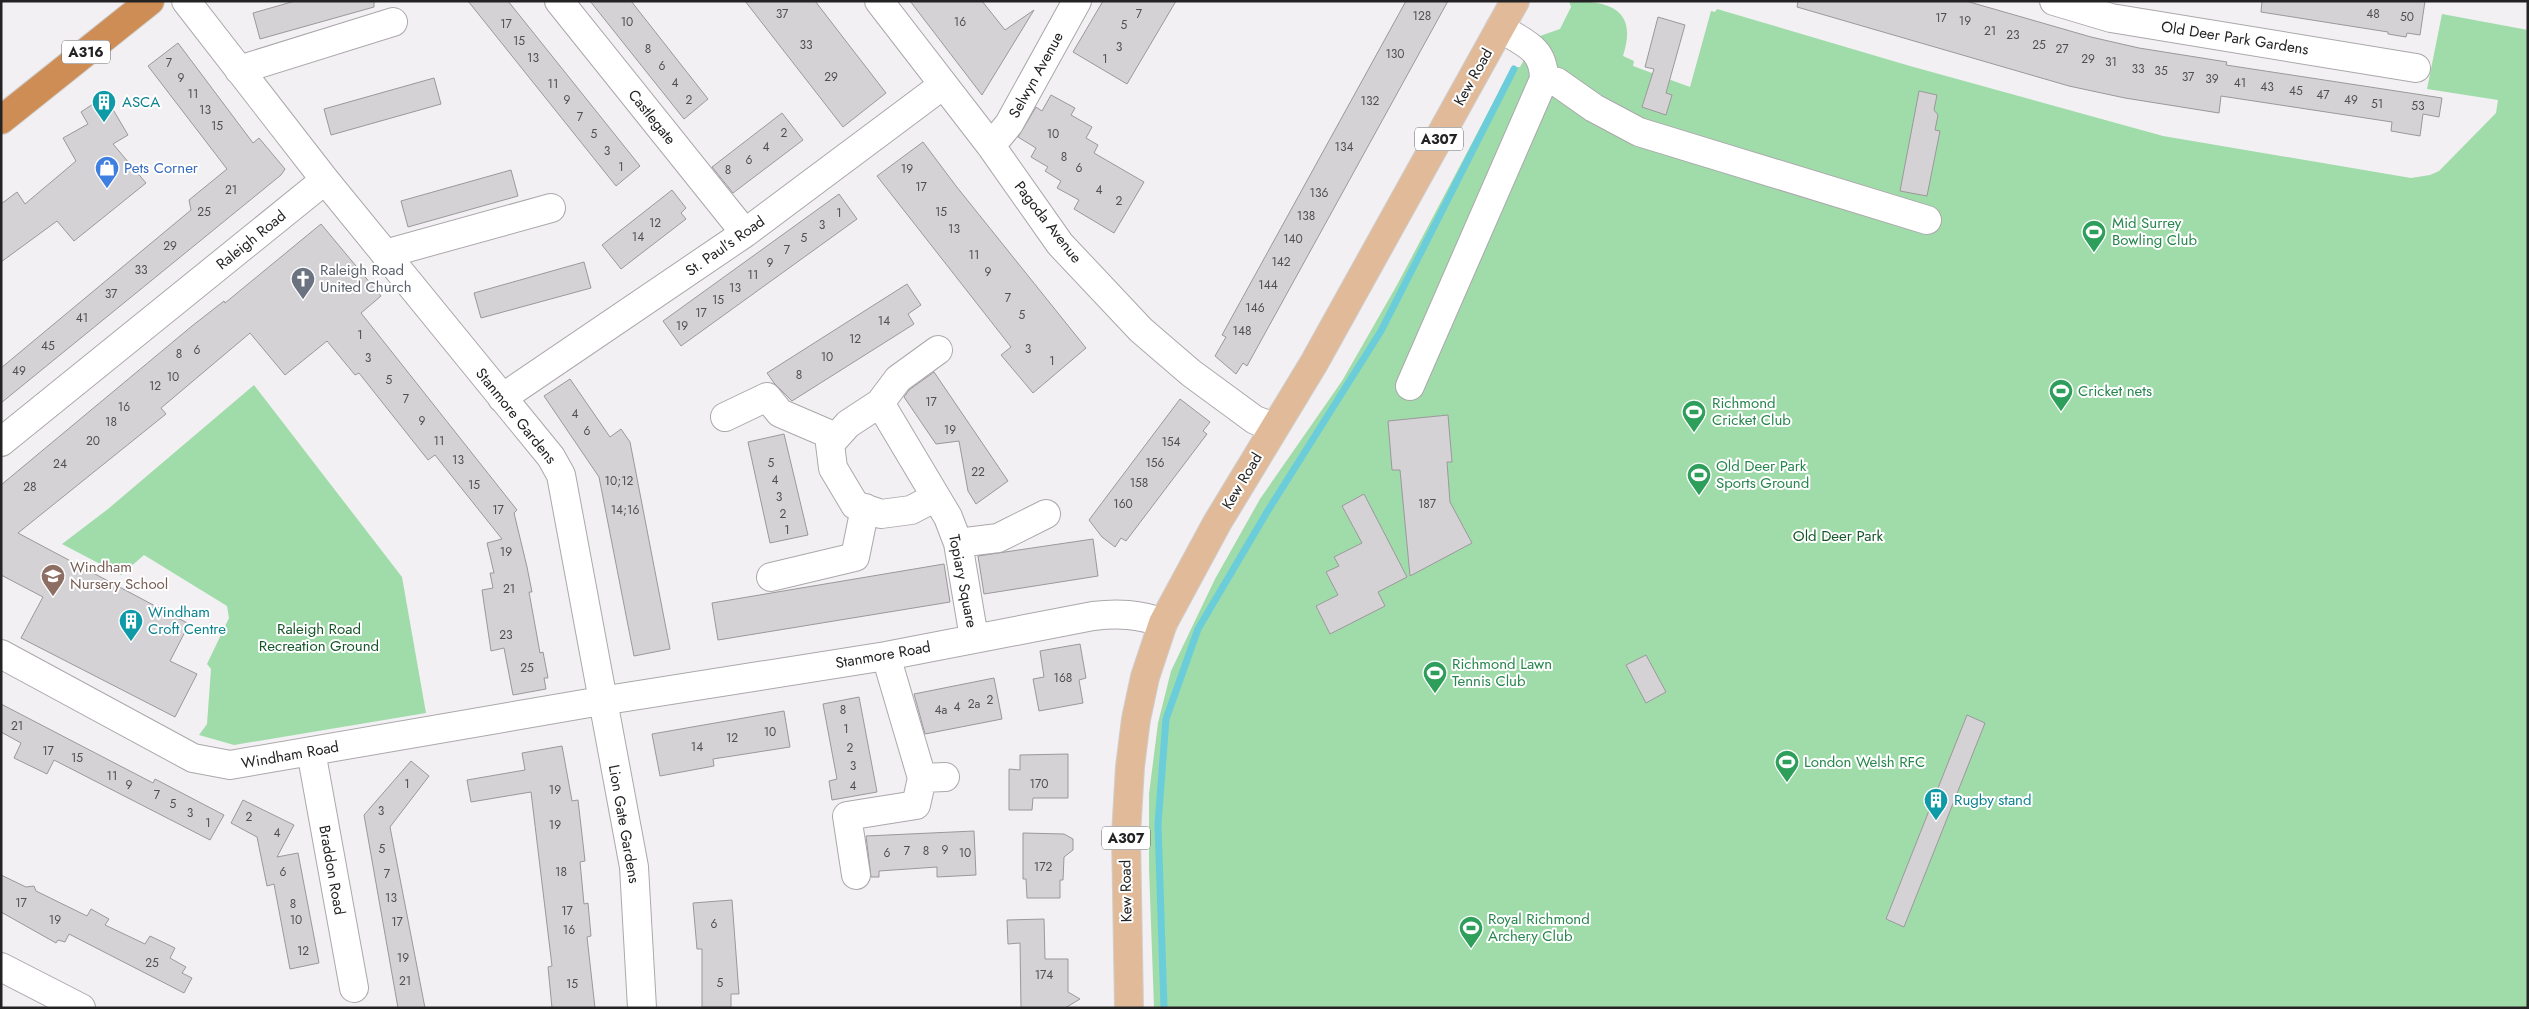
<svg xmlns="http://www.w3.org/2000/svg" width="2529" height="1009" font-family="Jost,sans-serif">
<rect width="100%" height="100%" fill="#f3f0f3"/>
<path fill="#a0dbaa" d="M1569,1C1610,1 1638,9 1623,56L1634,61L1633,66L1690,87L1711,11L1715,12L1717,9L1910,66L2163,136L2411,178L2430,175L2439,171L2496,113L2498,100L2427,89L2442,14L2528,30V1008H1154L1149,868V794L1158,723L1171,671L1215,579L1260,499L1342,381L1397,285L1510,71L1515,67H1520L1537,37L1560,29L1571,7Z
M254,385L402,577L426,713L234,745L199,735L207,724L211,669L207,664L229,618L227,606L144,555L121,575L62,544L108,509Z"/>
<g fill="none" stroke-linecap="round" stroke-linejoin="round">
<path stroke="#6bcdd9" stroke-width="7" d="M1164,1008L1158,824L1166,719L1198,629L1267,512L1381,331L1514,69"/>
</g>
<path fill="#d5d2d5" stroke="#9b989b" d="M295,1H374V7L260,39L253,13Z
M468,1H508L640,166L616,186Z
M590,1H631L708,99L684,119Z
M745,1H815L886,93L843,127Z
M910,1H982L1005,30L1034,10L982,95Z
M1103,1H1176L1127,84L1073,52Z
M1406,1H1448L1247,366L1243,363L1236,374L1215,356L1226,337L1222,335Z
M1798,1H1966L2091,37L2139,48L2227,62L2226,65L2442,98L2439,117L2423,114L2420,136L2391,131L2392,122L2221,96L2219,113L2125,98L2069,86L1797,7Z
M2262,1H2425L2420,35L2407,33L2406,37L2388,34V32L2261,12Z
M1658,17L1685,25L1666,93L1672,95L1666,115L1642,107L1654,69L1645,67Z
M178,43L253,143L259,138L285,169L281,175L1,403V368L191,210L189,200L227,169L148,66Z
M434,78L441,104L331,135L324,109Z
M1919,91L1937,95L1934,110L1938,115L1935,130L1940,131L1927,196L1900,191Z
M1051,95L1075,108L1071,115L1092,127L1086,138L1098,145L1094,153L1144,182L1114,233L1074,209L1079,200L1057,188L1061,181L1045,171L1048,167L1031,157L1036,148L1018,137L1036,107L1042,111Z
M105,96L128,135L113,144L146,183L74,241L57,221L1,262V204L17,192L25,204L76,161L63,138L88,124L81,112Z
M782,113L803,140L733,193L712,167Z
M923,142L956,186L1086,348L1033,393L1001,355L1011,347L877,176Z
M511,170L518,196L408,227L401,201Z
M672,190L686,208L681,213L686,219L621,269L602,245Z
M839,194L857,219L681,346L663,321Z
M321,224L381,296L361,313L517,510L514,513L527,567L532,592H529L540,653L543,652L548,678H544L546,689L513,695L504,648L491,651L482,590L493,588L490,573H494L487,543L502,539L435,455L428,460L359,373L355,375L327,341L285,375L250,333L161,408L166,414L18,533L189,624L170,661L197,674L175,717L21,638L43,597L1,575V485L192,326L224,301L225,303Z
M584,262L591,288L481,318L474,293Z
M907,284L921,305L908,314L914,324L792,401L774,383L767,373Z
M934,372L1008,481L976,504L968,491L959,441L936,444L904,397L909,390Z
M570,379L610,437L621,429L630,442L670,649L634,656L599,477L544,396Z
M1180,399L1210,422L1203,431L1207,434L1126,541L1121,538L1115,547L1102,537L1089,520Z
M1448,415L1452,462H1447L1450,502L1472,543L1410,576L1400,470H1392L1388,421Z
M784,434L808,535L770,543L748,442Z
M1364,494L1407,577L1378,592L1385,606L1330,634L1316,606L1338,595L1326,572L1339,566L1334,557L1362,543L1342,506Z
M1093,539L1098,576L984,594L978,556Z
M944,564L950,602L718,640L712,603Z
M1080,644L1086,678L1079,680L1083,703L1039,711L1033,679L1044,677L1040,651Z
M1646,655L1666,692L1646,703L1626,665Z
M994,678L1002,719L925,734L914,694Z
M859,697L877,792L832,800L829,781L837,779L823,704Z
M1,704L153,783L155,779L224,815L210,840L54,760L47,774L14,758L21,743L1,732Z
M784,711L790,747L713,759L714,766L660,776L652,734Z
M1967,715L1985,723L1904,927L1886,919Z
M562,746L572,801L578,800L585,861L580,862L584,904L588,903L591,936L587,937L595,1008H552L548,967L552,966L531,792L471,802L467,780L525,770L522,753Z
M1068,754V798H1033L1032,810H1009V769L1020,770V755Z
M411,761L429,776L390,827L425,1008H398L364,815Z
M243,800L294,825L277,857L298,853L319,963L290,969L274,884L267,886L257,837L231,823Z
M974,831L976,875L937,877V867L879,871V877H871L866,836Z
M1023,833L1064,834L1073,839V850L1064,857L1063,880H1060V898H1027L1026,879H1023Z
M1,875L26,887L34,886L36,891L87,916L91,909L109,919L105,925L145,944L150,936L175,948L170,958L186,967L182,973L192,978L184,993L69,934L65,942L58,940L56,943L1,912Z
M732,900L739,994H731V1007H702V949H697L693,903Z
M1044,919L1045,959H1068V992L1080,999L1065,1008H1021L1020,943L1008,944L1007,920Z"/>
<g fill="none" stroke-linecap="round" stroke-linejoin="round">
<defs>
<path id="minor" d="M559,1L745,233
M879,1L991,146L1060,244L1141,330L1191,373L1255,420L1274,427
M2054,1L2111,18L2416,68
M239,70L393,22
M1544,79L1557,82L1594,108L1639,132L1927,220
M991,146L1009,124L1077,1
M325,180L551,457L561,475L634,867L642,1008
M385,254L551,208
M1410,386L1544,79C1544,48 1524,43 1500,28
M502,398L745,233L943,85
M880,403L948,517L958,543L974,638
M725,417L767,397L780,413L836,437
M1,442L325,180L186,1
M936,497L911,510L881,514L855,505L833,468L830,444L848,424L880,403L898,379L938,350
M958,543L998,538L1046,514
M771,577L855,557L865,508
M1,654L193,758L230,765L601,701L886,656L1093,616C1118,613 1139,614 1163,623
M311,751L354,988
M922,778L945,777
M856,875L847,816L916,805L922,778L886,656
M1,967L81,1008"/>
<path id="major" d="M1129,1008L1126,835L1130,767L1136,719L1145,677L1163,623L1217,523L1314,363L1515,1"/>
<path id="highway" d="M1,120L150,1"/>
</defs>
<use href="#minor" stroke="#aba8ab" stroke-width="30"/>
<use href="#major" stroke="#cfcfcf" stroke-width="30"/>
<use href="#highway" stroke="#cfcfcf" stroke-width="30"/>
<use href="#minor" stroke="#fff" stroke-width="28"/>
<use href="#major" stroke="#e1bb99" stroke-width="28"/>
<use href="#highway" stroke="#cd8d55" stroke-width="28"/>
</g>
<defs>
<symbol id="building-pin" viewBox="-11 -11 22 30"><path d="M0 17L-7.5 6A9.5 9.5 0 1 1 7.5 6Z" fill="#0f9aa8" stroke="#fff"/><path d="M-4-6H4V6H1V3H-1V6H-4ZM-2.5-4.3h1.7v1.8h-1.7ZM.8-4.3h1.7v1.8H.8ZM-2.5-1h1.7V.8h-1.7ZM.8-1h1.7V.8H.8Z" fill="#fff"/></symbol>
<symbol id="shop-pin" viewBox="-11 -11 22 30"><path d="M0 17L-7.5 6A9.5 9.5 0 1 1 7.5 6Z" fill="#3f7fe0" stroke="#fff"/><path d="M-5-2.5h2.3a2.7 3.5 0 0 1 5.4 0H5L5.5 6h-11ZM-1.5-2.5h3a1.5 2.3 0 0 0-3 0Z" fill="#fff"/></symbol>
<symbol id="stadium-pin" viewBox="-11 -11 22 30"><path d="M0 17L-7.5 6A9.5 9.5 0 1 1 7.5 6Z" fill="#2e9e5b" stroke="#fff"/><path d="M0-5a6.5 5 0 1 0 0 10a6.5 5 0 1 0 0-10ZM-3.5-1.8h7v3.6h-7Z" fill="#fff"/></symbol>
<symbol id="church-pin" viewBox="-11 -11 22 30"><path d="M0 17L-7.5 6A9.5 9.5 0 1 1 7.5 6Z" fill="#6b7280" stroke="#fff"/><path d="M-1.2-6h2.4v3.5h3.3v2.4h-3.3V6h-2.4V-.1h-3.3v-2.4h3.3Z" fill="#fff"/></symbol>
<symbol id="school-pin" viewBox="-11 -11 22 30"><path d="M0 17L-7.5 6A9.5 9.5 0 1 1 7.5 6Z" fill="#8d6e63" stroke="#fff"/><path d="M0-5L7-2L0 1L-7-2ZM-4 1L0 2.5L4 1V4Q0 6-4 4Z" fill="#fff"/></symbol>
</defs>
<g fill-rule="evenodd">
<use href="#building-pin" x="90" y="88" width="28" height="38"/>
<use href="#shop-pin" x="93" y="154" width="28" height="38"/>
<use href="#stadium-pin" x="2080" y="218" width="28" height="38"/>
<use href="#church-pin" x="289" y="265" width="28" height="38"/>
<use href="#stadium-pin" x="2047" y="377" width="28" height="38"/>
<use href="#stadium-pin" x="1680" y="398" width="28" height="38"/>
<use href="#stadium-pin" x="1685" y="461" width="28" height="38"/>
<use href="#school-pin" x="39" y="562" width="28" height="38"/>
<use href="#building-pin" x="117" y="607" width="28" height="38"/>
<use href="#stadium-pin" x="1421" y="659" width="28" height="38"/>
<use href="#stadium-pin" x="1773" y="748" width="28" height="38"/>
<use href="#building-pin" x="1922" y="786" width="28" height="38"/>
<use href="#stadium-pin" x="1457" y="914" width="28" height="38"/>
</g>
<g text-anchor="middle" stroke-width="4" stroke-linejoin="round" paint-order="stroke">
<g font-size="12" fill="#504f50">
<text x="782" y="18">37</text>
<text x="1139" y="18">7</text>
<text x="2373" y="18">48</text>
<text x="1422" y="20">128</text>
<text x="2407" y="21">50</text>
<text x="1941" y="22">17</text>
<text x="1965" y="25">19</text>
<text x="627" y="26">10</text>
<text x="960" y="26">16</text>
<text x="506" y="28">17</text>
<text x="1124" y="29">5</text>
<text x="1990" y="35">21</text>
<text x="2013" y="39">23</text>
<text x="519" y="45">15</text>
<text x="806" y="49">33</text>
<text x="2039" y="49">25</text>
<text x="1119" y="51">3</text>
<text x="648" y="53">8</text>
<text x="2062" y="53">27</text>
<text x="1395" y="58">130</text>
<text x="533" y="62">13</text>
<text x="1105" y="63">1</text>
<text x="2088" y="63">29</text>
<text x="2111" y="66">31</text>
<text x="169" y="67">7</text>
<text x="662" y="70">6</text>
<text x="2138" y="73">33</text>
<text x="2161" y="75">35</text>
<text x="831" y="81">29</text>
<text x="2188" y="81">37</text>
<text x="181" y="82">9</text>
<text x="2212" y="83">39</text>
<text x="675" y="87">4</text>
<text x="2240" y="87">41</text>
<text x="553" y="88">11</text>
<text x="2267" y="91">43</text>
<text x="2296" y="95">45</text>
<text x="193" y="98">11</text>
<text x="2323" y="99">47</text>
<text x="567" y="104">9</text>
<text x="689" y="104">2</text>
<text x="2351" y="104">49</text>
<text x="1370" y="105">132</text>
<text x="2377" y="108">51</text>
<text x="2418" y="110">53</text>
<text x="205" y="114">13</text>
<text x="580" y="121">7</text>
<text x="217" y="130">15</text>
<text x="784" y="137">2</text>
<text x="594" y="138">5</text>
<text x="1053" y="138">10</text>
<text x="766" y="151">4</text>
<text x="1344" y="151">134</text>
<text x="607" y="155">3</text>
<text x="1064" y="161">8</text>
<text x="749" y="164">6</text>
<text x="621" y="171">1</text>
<text x="1079" y="172">6</text>
<text x="907" y="173">19</text>
<text x="728" y="174">8</text>
<text x="921" y="191">17</text>
<text x="231" y="194">21</text>
<text x="1099" y="194">4</text>
<text x="1319" y="197">136</text>
<text x="1119" y="205">2</text>
<text x="204" y="216">25</text>
<text x="941" y="216">15</text>
<text x="839" y="217">1</text>
<text x="1306" y="220">138</text>
<text x="655" y="227">12</text>
<text x="822" y="229">3</text>
<text x="954" y="233">13</text>
<text x="638" y="241">14</text>
<text x="804" y="242">5</text>
<text x="1293" y="243">140</text>
<text x="170" y="250">29</text>
<text x="787" y="254">7</text>
<text x="974" y="259">11</text>
<text x="1281" y="266">142</text>
<text x="770" y="267">9</text>
<text x="141" y="274">33</text>
<text x="988" y="276">9</text>
<text x="753" y="279">11</text>
<text x="1268" y="289">144</text>
<text x="735" y="292">13</text>
<text x="111" y="298">37</text>
<text x="1008" y="302">7</text>
<text x="718" y="304">15</text>
<text x="1255" y="312">146</text>
<text x="701" y="317">17</text>
<text x="1022" y="319">5</text>
<text x="82" y="322">41</text>
<text x="884" y="325">14</text>
<text x="682" y="330">19</text>
<text x="1242" y="335">148</text>
<text x="360" y="339">1</text>
<text x="855" y="343">12</text>
<text x="48" y="350">45</text>
<text x="1028" y="353">3</text>
<text x="197" y="354">6</text>
<text x="179" y="358">8</text>
<text x="827" y="361">10</text>
<text x="368" y="362">3</text>
<text x="1052" y="365">1</text>
<text x="19" y="375">49</text>
<text x="799" y="379">8</text>
<text x="173" y="381">10</text>
<text x="389" y="384">5</text>
<text x="155" y="390">12</text>
<text x="406" y="403">7</text>
<text x="931" y="406">17</text>
<text x="124" y="411">16</text>
<text x="575" y="418">4</text>
<text x="422" y="425">9</text>
<text x="111" y="426">18</text>
<text x="950" y="434">19</text>
<text x="587" y="435">6</text>
<text x="93" y="445">20</text>
<text x="439" y="445">11</text>
<text x="1171" y="446">154</text>
<text x="458" y="464">13</text>
<text x="771" y="467">5</text>
<text x="1155" y="467">156</text>
<text x="60" y="468">24</text>
<text x="978" y="476">22</text>
<text x="775" y="484">4</text>
<text x="619" y="485">10;12</text>
<text x="1139" y="487">158</text>
<text x="474" y="489">15</text>
<text x="30" y="491">28</text>
<text x="779" y="501">3</text>
<text x="1123" y="508">160</text>
<text x="1427" y="508">187</text>
<text x="498" y="514">17</text>
<text x="625" y="514">14;16</text>
<text x="783" y="518">2</text>
<text x="787" y="534">1</text>
<text x="506" y="556">19</text>
<text x="509" y="593">21</text>
<text x="506" y="639">23</text>
<text x="527" y="672">25</text>
<text x="1063" y="682">168</text>
<text x="990" y="704">2</text>
<text x="974" y="708">2a</text>
<text x="957" y="711">4</text>
<text x="843" y="714">8</text>
<text x="941" y="714">4a</text>
<text x="17" y="730">21</text>
<text x="846" y="733">1</text>
<text x="770" y="736">10</text>
<text x="732" y="742">12</text>
<text x="697" y="751">14</text>
<text x="850" y="752">2</text>
<text x="48" y="755">17</text>
<text x="77" y="762">15</text>
<text x="853" y="770">3</text>
<text x="112" y="780">11</text>
<text x="407" y="788">1</text>
<text x="1039" y="788">170</text>
<text x="129" y="789">9</text>
<text x="853" y="790">4</text>
<text x="555" y="794">19</text>
<text x="157" y="799">7</text>
<text x="173" y="808">5</text>
<text x="381" y="815">3</text>
<text x="190" y="817">3</text>
<text x="249" y="821">2</text>
<text x="208" y="827">1</text>
<text x="555" y="829">19</text>
<text x="277" y="837">4</text>
<text x="382" y="853">5</text>
<text x="945" y="854">9</text>
<text x="907" y="855">7</text>
<text x="926" y="855">8</text>
<text x="887" y="857">6</text>
<text x="965" y="857">10</text>
<text x="1043" y="871">172</text>
<text x="283" y="876">6</text>
<text x="561" y="876">18</text>
<text x="387" y="878">7</text>
<text x="391" y="902">13</text>
<text x="21" y="907">17</text>
<text x="293" y="908">8</text>
<text x="567" y="915">17</text>
<text x="55" y="924">19</text>
<text x="296" y="924">10</text>
<text x="397" y="926">17</text>
<text x="714" y="928">6</text>
<text x="569" y="934">16</text>
<text x="303" y="955">12</text>
<text x="403" y="962">19</text>
<text x="152" y="967">25</text>
<text x="1044" y="979">174</text>
<text x="405" y="985">21</text>
<text x="720" y="987">5</text>
<text x="572" y="988">15</text>
</g>
<g fill="#fff" stroke="#666566" stroke-width="1">
<rect x="62" y="40.5" width="48" height="23" rx="4"/>
<rect x="1415" y="127.5" width="48" height="23" rx="4"/>
<rect x="1102" y="826.5" width="48" height="23" rx="4"/>
</g>
<g font-size="14" font-weight="bold" fill="#242324">
<text x="86" y="57">A316</text>
<text x="1439" y="144">A307</text>
<text x="1126" y="843">A307</text>
</g>
<g font-size="15" fill="#242324" stroke="#fff">
<text transform="translate(2235 38) rotate(9)" y="5">Old Deer Park Gardens</text>
<text transform="translate(1036 75) rotate(-61)" y="5">Selwyn Avenue</text>
<text transform="translate(1473 77) rotate(-61)" y="5">Kew Road</text>
<text transform="translate(652 117) rotate(51)" y="5">Castlegate</text>
<text transform="translate(1048 222) rotate(52)" y="5">Pagoda Avenue</text>
<text transform="translate(251 240) rotate(-39)" y="5">Raleigh Road</text>
<text transform="translate(725 246) rotate(-35)" y="5">St. Paul’s Road</text>
<text transform="translate(516 416) rotate(51)" y="5">Stanmore Gardens</text>
<text transform="translate(1242 481) rotate(-59)" y="5">Kew Road</text>
<text transform="translate(963 581) rotate(79)" y="5">Topiary Square</text>
<text transform="translate(883 655) rotate(-10)" y="5">Stanmore Road</text>
<text transform="translate(290 755) rotate(-10)" y="5">Windham Road</text>
<text transform="translate(624 824) rotate(80)" y="5">Lion Gate Gardens</text>
<text transform="translate(332 870) rotate(80)" y="5">Braddon Road</text>
<text transform="translate(1126 891) rotate(-91)" y="5">Kew Road</text>
</g>
<g font-size="15" fill="#0d838f" stroke="#fff" text-anchor="start">
<text x="122" y="107">ASCA</text>
<text x="148" y="617">Windham<tspan x="148" dy="17">Croft Centre</tspan></text>
<text x="1954" y="805">Rugby stand</text>
</g>
<g font-size="15" fill="#366cbe" stroke="#fff" text-anchor="start">
<text x="124" y="173">Pets Corner</text>
</g>
<g font-size="15" fill="#27864d" stroke="#fff" text-anchor="start">
<text x="2112" y="228">Mid Surrey<tspan x="2112" dy="17">Bowling Club</tspan></text>
<text x="2078" y="396">Cricket nets</text>
<text x="1712" y="408">Richmond<tspan x="1712" dy="17">Cricket Club</tspan></text>
<text x="1716" y="471">Old Deer Park<tspan x="1716" dy="17">Sports Ground</tspan></text>
<text x="1452" y="669">Richmond Lawn<tspan x="1452" dy="17">Tennis Club</tspan></text>
<text x="1804" y="767">London Welsh RFC</text>
<text x="1488" y="924">Royal Richmond<tspan x="1488" dy="17">Archery Club</tspan></text>
</g>
<g font-size="15" fill="#5b616d" stroke="#fff" text-anchor="start">
<text x="320" y="275">Raleigh Road<tspan x="320" dy="17">United Church</tspan></text>
</g>
<g font-size="15" fill="#155628" stroke="#fff">
<text x="1838" y="541">Old Deer Park</text>
<text x="319" y="634">Raleigh Road<tspan x="319" dy="17">Recreation Ground</tspan></text>
</g>
<g font-size="15" fill="#785e54" stroke="#fff" text-anchor="start">
<text x="70" y="572">Windham<tspan x="70" dy="17">Nursery School</tspan></text>
</g>
</g>
<rect width="2529" height="1009" fill="none" stroke="#242324" stroke-width="5"/>
</svg>
